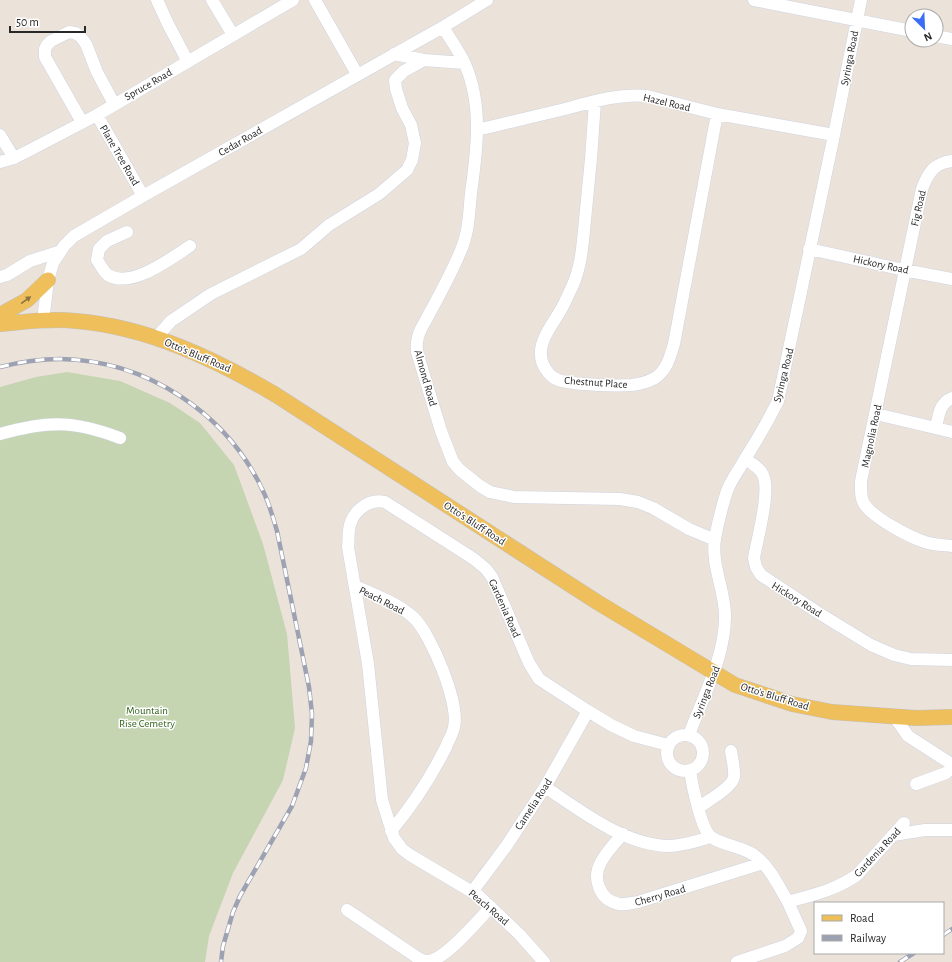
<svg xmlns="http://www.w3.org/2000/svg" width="952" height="962" font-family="'Alegreya Sans',sans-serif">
<rect width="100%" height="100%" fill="#ebe2da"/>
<path fill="#c5d4b1" d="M67,372L120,381L170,403L200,423L234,465L263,544L287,634L295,728L283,780L233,873L209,936L205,962H0V387L36,377Z"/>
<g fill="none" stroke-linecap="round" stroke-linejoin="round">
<defs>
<path id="minor" d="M157,0L168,24L188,62
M212,0L233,35
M315,0L357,74
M754,0L912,31
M443,27C450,39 459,51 465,64C483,105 477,150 471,193C469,212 469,232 461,250C450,277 435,303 421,329C417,337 416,343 417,352L441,431L453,462L460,470L480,486L490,492L514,497L620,499L638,502L653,508L689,529L715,540
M936,36L952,39
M394,54L424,60L464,63
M595,101C593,138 590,174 586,210C583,236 583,263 572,287C569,293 566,300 563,306C556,320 539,339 541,355C541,364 547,373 554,378C564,385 619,386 632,385C640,384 648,382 655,378C667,370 670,357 674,344L717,114
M97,115L143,196
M82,122L45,57V49L47,45L51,41L69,32L75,33L80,36L86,44L97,72L114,104
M477,130C507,123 536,116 565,109C591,102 620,93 647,96L717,114L834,135
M0,135L14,158
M952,161C934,163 928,173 922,189C901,286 882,384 861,481C861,489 860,498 865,505C874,518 909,537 925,542C934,545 943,545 952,546
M0,162L14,158L28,151L97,115L293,0
M127,232L107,241L99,249L97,260C100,264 103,271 108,275C131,289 170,259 190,246
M809,249L904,270L952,279
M0,277L7,275L30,261L58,252
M43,321L48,280L53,263L64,246L74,236L143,196L443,27L487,0
M156,338L171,321L211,294L301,249L329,225L379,194L407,170L412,160L415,143L411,125L402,108L396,89L395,80L404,71L424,60
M876,414L952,432
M936,427C939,416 939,403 952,398
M0,434C48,421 73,420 120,438
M745,459C751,463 758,466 762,473C772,488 757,539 754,558L756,567L761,575L817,612L871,645L894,655L911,659L952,660
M355,586C374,594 399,604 414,618C431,634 460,704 454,727C453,734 448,741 446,747C431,777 412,806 391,831
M894,716L908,736L950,763V769L946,773L916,784
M667 753a18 18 0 1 1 36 0a18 18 0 1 1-36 0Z
M689,735C703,697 726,655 725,614C724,588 711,564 715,538C718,523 722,506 727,491C731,480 739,470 745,459C757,440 768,421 778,401L834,135L861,0
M690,771C692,784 701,829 711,837C724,846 741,846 754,855C770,867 778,885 788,902C812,895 836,890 857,875L904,823
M545,787C581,811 624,845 669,846C683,846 697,841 711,837
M698,808C707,801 732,788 734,777C735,770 732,758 731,751
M623,834C615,843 607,851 601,862C592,878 599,900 619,904C625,905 631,903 638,902L763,863
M893,835L925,830H952
M472,892L507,845L545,787L588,711
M347,910L418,958C420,959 424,961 427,961C444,962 479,919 491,907
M544,962L519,934L479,896L410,855L402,849L394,838L382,800L368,664L348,547C349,541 348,536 349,530C351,513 367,498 385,502L474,559L486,569L492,577L529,663L539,679L588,711L611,725L634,736L668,745
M737,962L785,946L798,938L801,931L788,902"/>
<path id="major" d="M0,315L27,300L48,280
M0,324C25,322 51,318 76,321C148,327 215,359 276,395L597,602L735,685L792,704L832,712L916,718L952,717"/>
</defs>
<use href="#minor" stroke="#cfd4e1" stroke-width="13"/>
<use href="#major" stroke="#c3c3c3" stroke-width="16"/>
<use href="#minor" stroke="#fff" stroke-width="12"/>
<use href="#major" stroke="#eebf5b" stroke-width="15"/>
<defs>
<path id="rail" d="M0,367C20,362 40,359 60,359C146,360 227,413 263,491C269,503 273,517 277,531L309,687L312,714L311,741L306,768L292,806L240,896L233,912L223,946L221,962
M943,935L952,929
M900,962L914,953"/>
</defs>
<use href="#rail" stroke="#9da2b3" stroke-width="4.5"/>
<use href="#rail" stroke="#fff" stroke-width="3" stroke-dasharray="9" stroke-linecap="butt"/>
</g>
<defs><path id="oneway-solid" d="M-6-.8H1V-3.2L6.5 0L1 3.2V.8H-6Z"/></defs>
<use fill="#8b7442" href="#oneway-solid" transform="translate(26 300) rotate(-36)"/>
<g text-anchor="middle" stroke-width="3" stroke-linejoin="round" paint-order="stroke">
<g font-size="11" fill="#282828" stroke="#fff">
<text transform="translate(849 58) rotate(-79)" y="4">Syringa Road</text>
<text transform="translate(148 84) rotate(-30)" y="4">Spruce Road</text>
<text transform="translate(667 102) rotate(13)" y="4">Hazel Road</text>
<text transform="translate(240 141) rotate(-30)" y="4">Cedar Road</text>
<text transform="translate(120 155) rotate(60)" y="4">Plane Tree Road</text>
<text transform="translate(918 208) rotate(-77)" y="4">Fig Road</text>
<text transform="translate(881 264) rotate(12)" y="4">Hickory Road</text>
<text transform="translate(198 355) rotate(23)" y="4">Otto's Bluff Road</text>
<text transform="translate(783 375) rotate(-76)" y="4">Syringa Road</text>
<text transform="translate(426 378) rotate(74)" y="4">Almond Road</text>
<text transform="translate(596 382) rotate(4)" y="4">Chestnut Place</text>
<text transform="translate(871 436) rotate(-78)" y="4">Magnolia Road</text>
<text transform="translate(475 523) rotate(33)" y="4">Otto's Bluff Road</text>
<text transform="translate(797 599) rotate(32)" y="4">Hickory Road</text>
<text transform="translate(382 600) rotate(27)" y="4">Peach Road</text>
<text transform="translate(505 608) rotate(66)" y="4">Gardenia Road</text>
<text transform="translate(706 692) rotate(-68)" y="4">Syringa Road</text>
<text transform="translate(775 696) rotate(17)" y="4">Otto's Bluff Road</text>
<text transform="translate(533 804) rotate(-57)" y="4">Camelia Road</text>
<text transform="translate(877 852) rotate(-47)" y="4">Gardenia Road</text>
<text transform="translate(660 895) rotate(-16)" y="4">Cherry Road</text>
<text transform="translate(489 907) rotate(40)" y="4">Peach Road</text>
</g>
<g font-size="11" fill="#30631a" stroke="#fff">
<text x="147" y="714">Mountain<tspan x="147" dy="13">Rise Cemetry</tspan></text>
</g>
</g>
<rect x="814" y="902" width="130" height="52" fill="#ffffff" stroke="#a9a9a9"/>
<rect x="822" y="915" width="20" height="6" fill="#eebf5b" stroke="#a9a9a9"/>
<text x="850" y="922" font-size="12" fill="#282828">Road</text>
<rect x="822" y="935" width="20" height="6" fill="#9da2b3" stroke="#a9a9a9"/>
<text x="850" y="942" font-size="12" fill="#282828">Railway</text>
<g transform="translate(924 28) rotate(156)"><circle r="19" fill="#ffffff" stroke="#a9a9a9"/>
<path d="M0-3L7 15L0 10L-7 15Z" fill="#3b6ef7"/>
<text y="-6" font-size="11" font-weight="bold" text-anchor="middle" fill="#282828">N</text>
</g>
<path d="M10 26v6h75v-6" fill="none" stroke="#282828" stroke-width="2"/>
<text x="16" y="26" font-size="12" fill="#282828" stroke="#ffffff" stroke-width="3" paint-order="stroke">50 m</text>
</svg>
